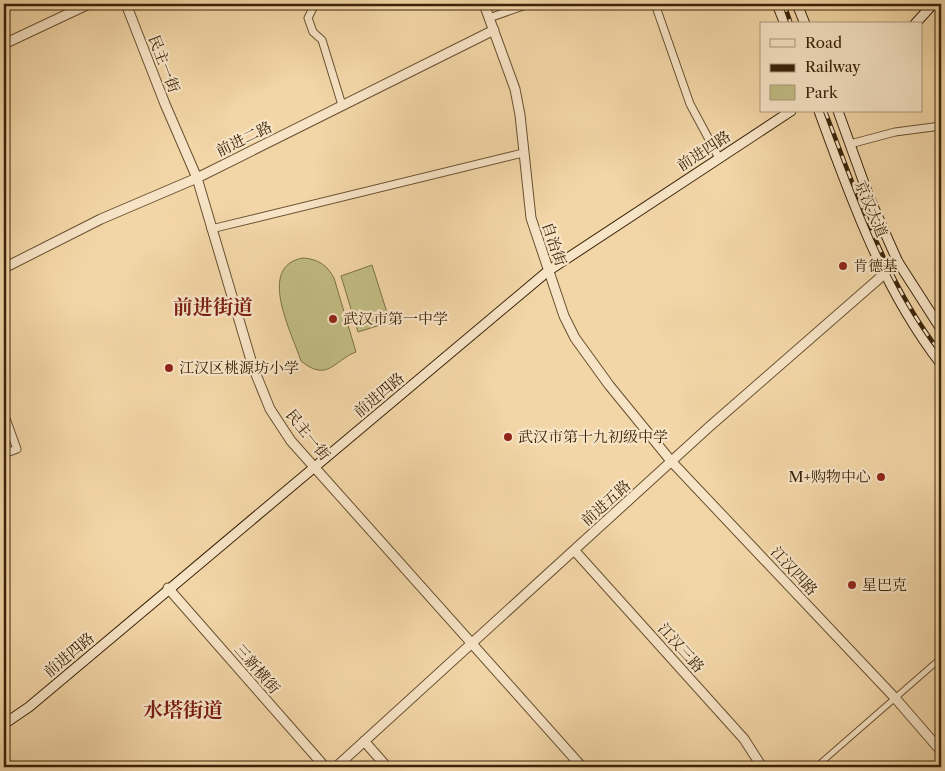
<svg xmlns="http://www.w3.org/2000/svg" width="945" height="771" font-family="'Libre Caslon Text','Noto Serif SC',serif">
<rect width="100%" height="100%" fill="#f3d6a7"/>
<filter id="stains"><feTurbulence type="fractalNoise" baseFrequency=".004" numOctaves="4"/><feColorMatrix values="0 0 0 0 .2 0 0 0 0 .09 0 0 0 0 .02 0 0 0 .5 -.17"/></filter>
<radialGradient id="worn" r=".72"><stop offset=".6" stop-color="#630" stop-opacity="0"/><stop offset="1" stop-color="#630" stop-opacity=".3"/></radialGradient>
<path fill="#c1bc83" stroke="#7d7045" d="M303,258C318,259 327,265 334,278L356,352C334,360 328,383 301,361C292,333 256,266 303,258Z
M372,265L390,322L358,332L341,276Z"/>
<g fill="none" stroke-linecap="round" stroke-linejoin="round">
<defs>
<path id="pedestrian" d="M816,767L941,658"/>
<path id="minor" d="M313,4L314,6L308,18L313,32L322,40L342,105
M655,4L690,104L719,158
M489,18L529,4
M850,144L895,132L941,126
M211,229L523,153
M4,413L17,449L4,454"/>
<path id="tertiary" d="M126,4L165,104L197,178L253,367L270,409L291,441L582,767
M484,4L515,89L520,115L531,218L564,316L575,338L609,385L671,461L896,699L941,751
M4,44L89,4
M4,268L101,219L197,178L494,30
M574,550L744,739L762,767
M168,588L325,767
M364,741L387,767
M336,767L709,427L898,262"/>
<path id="secondary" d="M777,4L785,24
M797,4L805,24
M915,24L933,4
M819,111C851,199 883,289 941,364
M838,111L869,197L898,262L941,329
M4,724L29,707L548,271L791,111"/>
</defs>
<use href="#pedestrian" stroke="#68502f" stroke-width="7"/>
<use href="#minor" stroke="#68502f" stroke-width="9"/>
<use href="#tertiary" stroke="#68502f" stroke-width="11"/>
<use href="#secondary" stroke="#392307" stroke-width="11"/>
<use href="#pedestrian" stroke="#f7e4c6" stroke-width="5"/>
<use href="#minor" stroke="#f7e4c6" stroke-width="7"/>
<use href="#tertiary" stroke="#f7e4c6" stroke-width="9"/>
<use href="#secondary" stroke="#f7e4c6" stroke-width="9"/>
<defs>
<path id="rail" d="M784,4L791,24
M825,111C857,194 886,283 941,353"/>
</defs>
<use href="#rail" stroke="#392307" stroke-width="4.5"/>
<use href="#rail" stroke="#f7e4c6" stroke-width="2.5" stroke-dasharray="8" stroke-linecap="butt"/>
</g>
<g fill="#8f2418" stroke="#f7e4c6" stroke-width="2">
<circle cx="843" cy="266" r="5"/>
<circle cx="333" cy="319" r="5"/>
<circle cx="169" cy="368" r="5"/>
<circle cx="508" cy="437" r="5"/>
<circle cx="881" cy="477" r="5"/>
<circle cx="852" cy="585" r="5"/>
</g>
<g text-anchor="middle" stroke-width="4.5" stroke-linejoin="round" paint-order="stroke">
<g font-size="15" fill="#392307" stroke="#f7e4c6">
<text transform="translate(164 64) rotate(69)" y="5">民主一街</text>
<text transform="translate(244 139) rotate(-26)" y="5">前进二路</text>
<text transform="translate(704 151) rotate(-33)" y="5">前进四路</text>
<text transform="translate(871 209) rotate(67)" y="5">京汉大道</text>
<text transform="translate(554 244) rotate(71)" y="5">自治街</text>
<text transform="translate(379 395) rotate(-40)" y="5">前进四路</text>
<text transform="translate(308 435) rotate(51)" y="5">民主一街</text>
<text transform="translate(606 503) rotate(-42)" y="5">前进五路</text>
<text transform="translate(794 571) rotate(47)" y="5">江汉四路</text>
<text transform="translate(681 648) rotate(48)" y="5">江汉三路</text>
<text transform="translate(69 655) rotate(-40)" y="5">前进四路</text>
<text transform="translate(257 669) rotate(49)" y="5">三新横街</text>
</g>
<g font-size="15" fill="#392307" stroke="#f7e4c6" text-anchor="start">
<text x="853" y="271">肯德基</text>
<text x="343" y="324">武汉市第一中学</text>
<text x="179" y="373">江汉区桃源坊小学</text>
<text x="518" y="442">武汉市第十九初级中学</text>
<text x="871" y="482" text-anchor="end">M+购物中心</text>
<text x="862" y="590">星巴克</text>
</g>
<g font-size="20" font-weight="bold" fill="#7a1f14" stroke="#f7e4c6">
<text x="213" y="314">前进街道</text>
<text x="183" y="717">水塔街道</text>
</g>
</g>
<rect width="945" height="771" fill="none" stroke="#f3d6a7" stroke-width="20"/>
<rect x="5" y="5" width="935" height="761" fill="none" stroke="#392307" stroke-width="2.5"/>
<rect x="10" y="10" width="925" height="751" fill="none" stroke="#392307"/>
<rect x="760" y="22" width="162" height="90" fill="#f7e4c6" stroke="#ab977a"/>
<rect x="770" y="39" width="25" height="8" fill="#f7e4c6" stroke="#ab977a"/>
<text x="805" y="48" font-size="15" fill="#392307">Road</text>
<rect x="770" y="64" width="25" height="8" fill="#392307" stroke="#ab977a"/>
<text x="805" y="72" font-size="15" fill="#392307">Railway</text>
<rect x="770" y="85" width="25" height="15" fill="#c1bc83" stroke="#ab977a"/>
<text x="805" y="98" font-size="15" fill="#392307">Park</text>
<rect width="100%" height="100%" filter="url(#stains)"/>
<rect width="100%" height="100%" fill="url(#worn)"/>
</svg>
